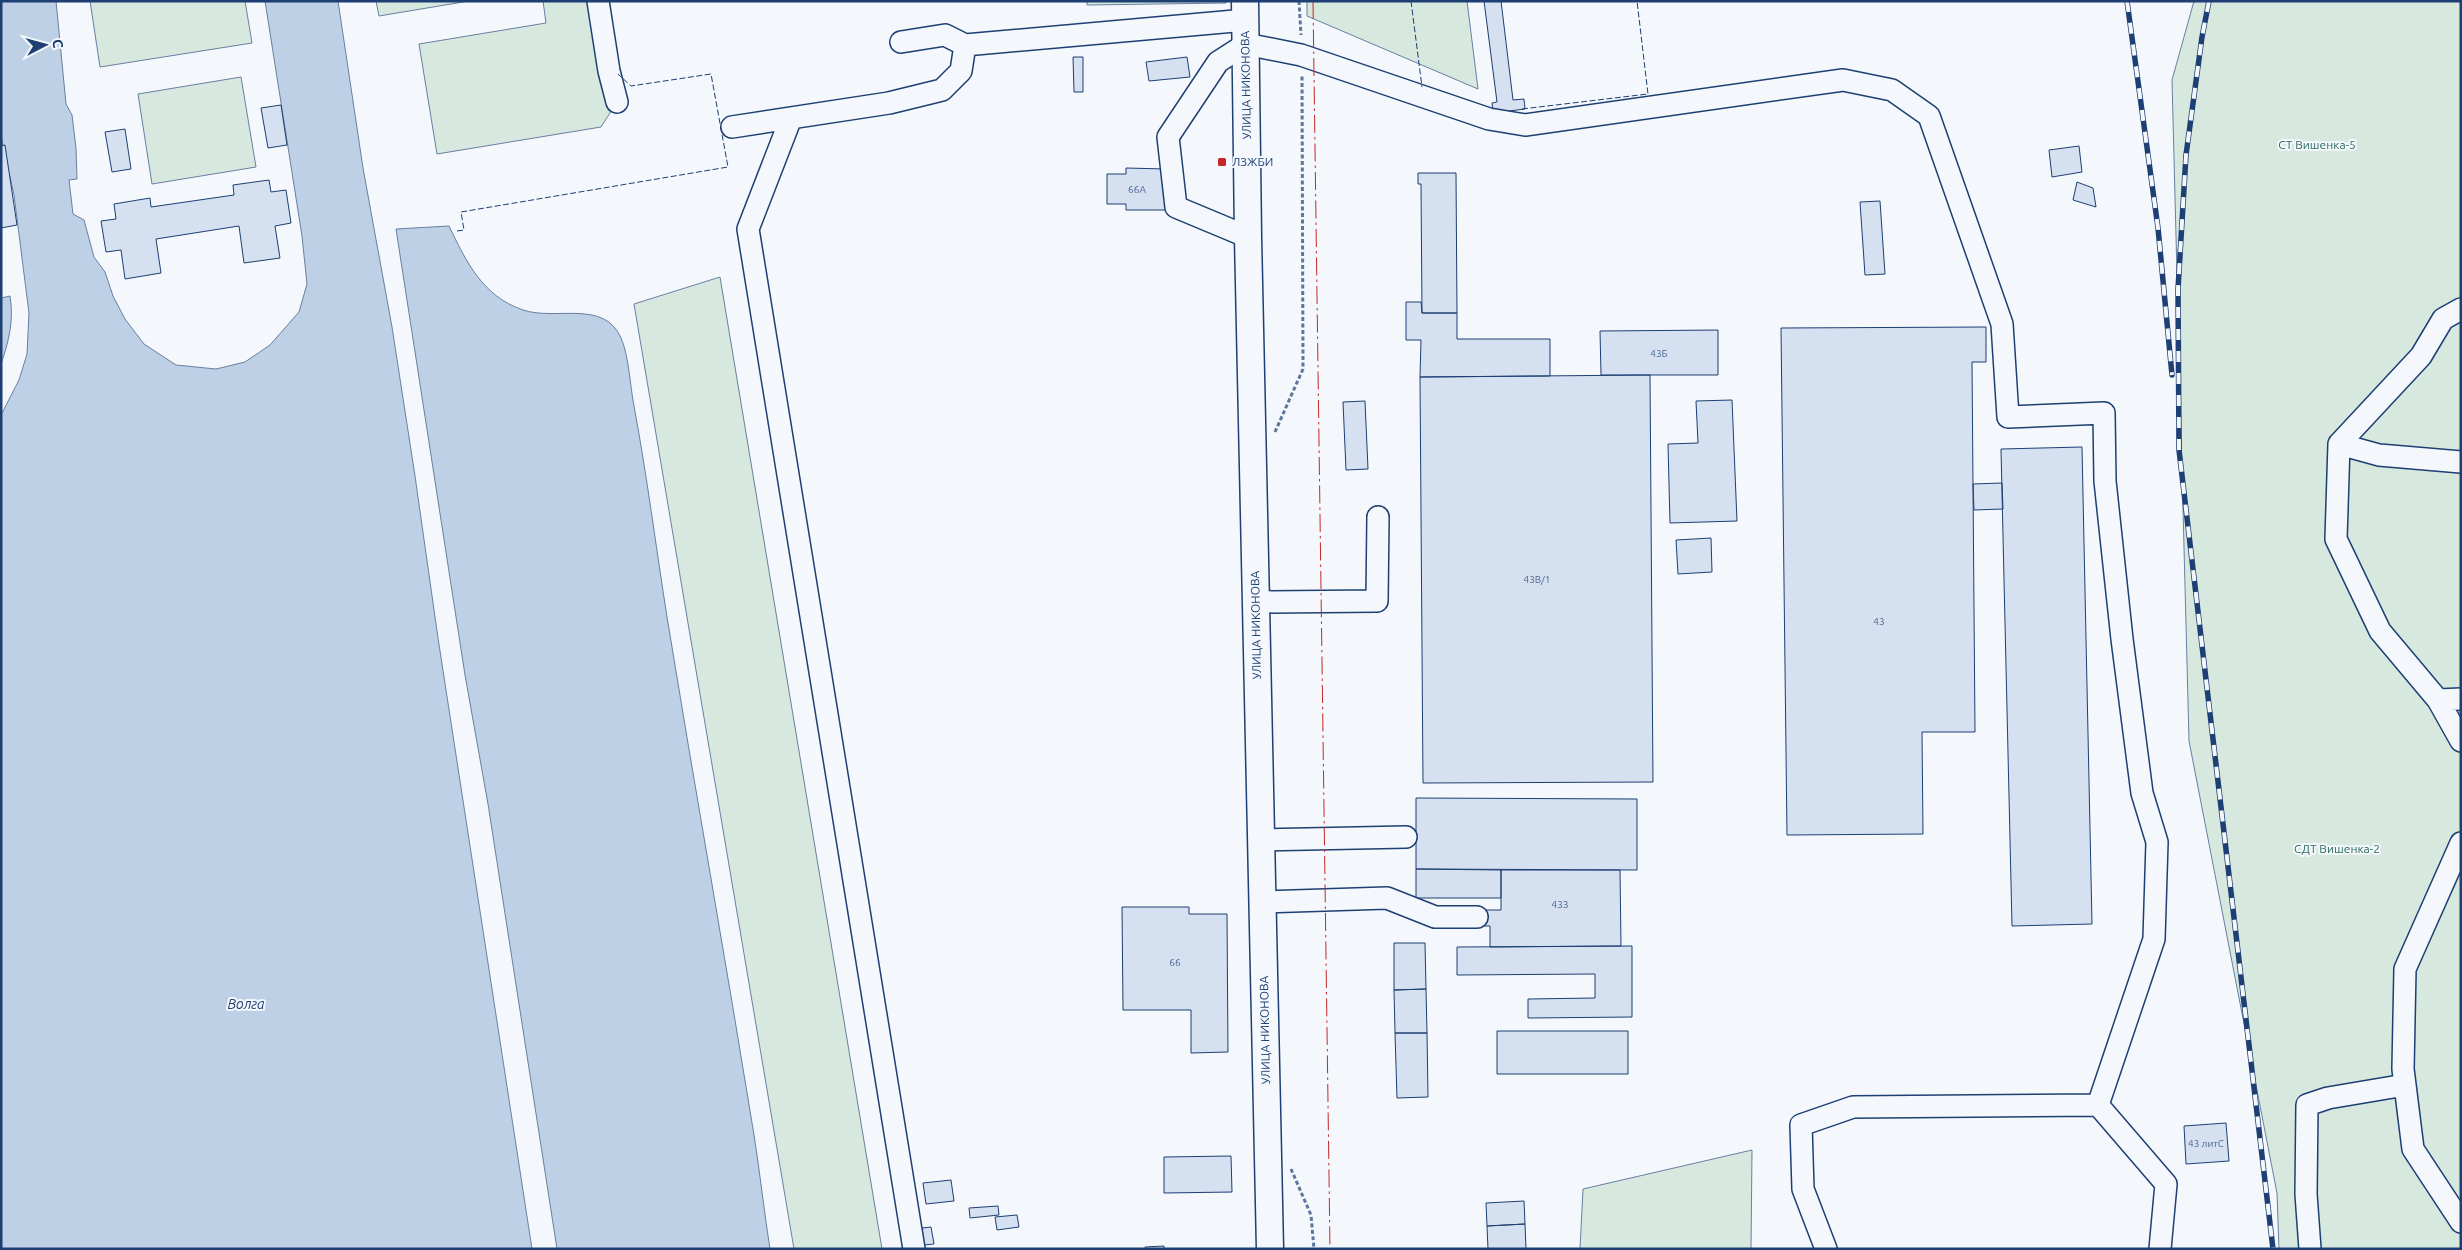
<svg xmlns="http://www.w3.org/2000/svg" width="2462" height="1250" font-family="Ubuntu,sans-serif">
<rect width="100%" height="100%" fill="#f4f7fb"/>
<path fill="#d7e8df" stroke="#687fa3" d="M90,1H245L252,43L100,67Z
M376,1H469L379,16Z
M543,1H601L617,102L601,127L437,154L419,44L546,23Z
M1087,1H1226V3L1087,5Z
M1307,1H1467L1478,89L1307,16Z
M2194,1H2461V1249H2279L2277,1193L2189,741L2172,80Z
M241,77L256,167L152,184L138,94Z
M720,277L882,1249H794L634,304Z
M1752,1150L1751,1249H1580L1583,1189Z"/>
<path fill="#bed0e5" stroke="#687fa3" d="M1,1H56L66,104L72,115L76,148L77,179L69,180L73,214L84,220L94,257L105,272L113,296L125,319L144,344L176,365L216,369L245,362L270,345L299,312L307,284L302,236L265,1H338L363,168L392,327L415,476L438,638L532,1249H1V415L19,380L27,354L29,313L14,195L1,136Z
M449,226C466,261 482,296 523,310C556,321 604,299 621,338C629,356 630,386 634,406C647,476 656,547 667,617C695,789 726,962 754,1135C760,1173 764,1211 770,1249H557L488,804L465,675L396,229Z
M10,296C14,320 9,341 1,364V298Z"/>
<path fill="#d5e0f0" stroke="#1d3f73" d="M1484,1H1501L1513,100L1524,99L1525,109L1493,113L1492,103L1497,102Z
M1073,57H1083V92H1074Z
M1187,57L1190,77L1149,81L1146,62Z
M281,105L287,145L268,148L261,108Z
M125,129L131,169L112,172L105,132Z
M5,145L17,225L1,228V146Z
M2079,146L2082,172L2052,177L2049,150Z
M1126,168L1166,169V210H1126V204H1107V174H1126Z
M1418,173H1456L1457,313H1422L1421,184H1418Z
M269,180L271,192L286,190L291,223L275,226L280,258L244,263L239,226L156,239L161,273L125,279L121,250L106,252L101,221L116,219L114,204L150,198L151,207L234,195L233,185Z
M2077,182L2093,188L2096,207L2073,200Z
M1880,201L1885,274L1865,275L1860,202Z
M1406,302H1421L1422,313H1457V339H1550V376L1420,377L1421,340H1406Z
M1986,327V362H1972L1975,732H1922L1923,834L1787,835L1781,328Z
M1718,330V375H1601L1600,331Z
M1650,375L1653,782L1423,783L1420,377Z
M1732,400L1737,521L1670,523L1668,444L1698,443L1696,401Z
M1365,401L1368,469L1346,470L1343,402Z
M2082,447L2092,924L2012,926L2001,449Z
M2002,483L2003,509L1974,510L1973,484Z
M1711,538L1712,572L1678,574L1676,540Z
M1416,798L1637,799V870L1416,869Z
M1416,869L1501,870V898H1416Z
M1501,870H1620L1621,946L1490,947V926H1484V910H1501Z
M1122,907H1189V914H1227L1228,1052L1191,1053V1010H1123Z
M1394,943H1425L1426,989L1394,990Z
M1632,946V1017L1528,1018V999L1595,998V974L1457,975V947Z
M1426,989L1427,1033H1395L1394,990Z
M1497,1031H1628V1074H1497Z
M1395,1033H1427L1428,1097L1397,1098Z
M2226,1123L2229,1161L2186,1164L2184,1126Z
M1231,1156L1232,1192L1164,1193V1157Z
M951,1180L954,1201L926,1204L923,1183Z
M1524,1201L1525,1224L1487,1226L1486,1203Z
M998,1206L999,1215L970,1218L969,1208Z
M1017,1215L1019,1227L997,1230L995,1217Z
M1525,1224L1526,1249H1488L1487,1226Z
M931,1227L934,1244L924,1245L922,1228Z
M1164,1246V1249H1145V1247Z"/>
<g fill="none" stroke-linecap="round" stroke-linejoin="round">
<defs>
<path id="minor" d="M598,1L609,71L617,102
M901,42L945,35L965,45L1246,20
M791,118L748,229L914,1249
M732,127L889,103L942,90L961,71L965,45
M1248,237L1176,207L1168,137L1218,62L1246,44L1301,55L1489,119L1525,125L1843,80L1892,90L1929,116L2002,324L2008,417L2104,413L2105,481L2122,639L2142,793L2157,842L2154,939L2098,1105
M2461,309L2443,319L2421,356L2339,444L2336,539L2380,631L2438,700L2461,741
M2339,444L2379,455L2461,462
M1256,602L1377,601L1378,517
M2438,700L2461,699
M1261,840L1406,837
M2461,843L2405,969L2403,1069L2413,1149L2461,1222
M1262,902L1387,898L1435,917H1477
M1826,1249L1803,1189L1801,1125L1853,1107L2098,1105L2166,1184L2160,1249
M2310,1249L2306,1194L2307,1105L2328,1098L2405,1085"/>
<path id="major" d="M1245,1L1248,237L1270,1249"/>
</defs>
<use href="#minor" stroke="#1d3f73" stroke-width="24"/>
<use href="#major" stroke="#1d3f73" stroke-width="29"/>
<path stroke="#5e769c" stroke-width="3" stroke-dasharray="4 2.5" stroke-linecap="butt" d="M1299,1L1301,35
M1275,432L1303,369L1302,74
M1291,1169L1311,1215L1314,1249"/>
<use href="#minor" stroke="#f4f7fb" stroke-width="21"/>
<use href="#major" stroke="#f4f7fb" stroke-width="26"/>
<defs>
<path id="rail" d="M2127,1L2158,228L2172,375
M2209,1L2202,37L2186,155L2178,289L2179,450L2273,1249"/>
</defs>
<use href="#rail" stroke="#1d3f73" stroke-width="5.5"/>
<use href="#rail" stroke="#f4f7fb" stroke-width="4" stroke-dasharray="11" stroke-linecap="butt"/>
<path stroke="#1d3f73" stroke-width="1" stroke-dasharray="6 2.5" stroke-linecap="butt" d="M1411,1L1422,87
M1522,109L1648,94L1637,1
M457,231L464,230L461,212L728,167L711,74L631,86L618,74"/>
<path stroke="#c62828" stroke-width="1" stroke-dasharray="18 4 2.5 4" stroke-linecap="butt" d="M1313,1L1330,1249"/>
</g>
<rect fill="#c62828" stroke="#f4f7fb" stroke-width="2" x="1217" y="157" width="10" height="10" rx="2.5"/>
<g text-anchor="middle" stroke-width="4" stroke-linejoin="round" paint-order="stroke">
<g font-size="10" fill="#4b6792">
<text x="1137" y="193">66А</text>
<text x="1659" y="357">43Б</text>
<text x="1537" y="583">43В/1</text>
<text x="1879" y="625">43</text>
<text x="1560" y="908">43З</text>
<text x="1175" y="966">66</text>
<text x="2206" y="1147">43 литС</text>
</g>
<g font-size="12" fill="#1d3f73" stroke="#f4f7fb">
<text transform="translate(1246 85) rotate(-91)" y="4">УЛИЦА НИКОНОВА</text>
<text transform="translate(1256 625) rotate(-91)" y="4">УЛИЦА НИКОНОВА</text>
<text transform="translate(1265 1030) rotate(-91)" y="4">УЛИЦА НИКОНОВА</text>
</g>
<g font-size="12" fill="#2c6c60" stroke="#f4f7fb">
<text x="2317" y="149">СТ Вишенка-5</text>
<text x="2337" y="853">СДТ Вишенка-2</text>
</g>
<g font-size="12" fill="#1d3f73" stroke="#f4f7fb" text-anchor="start">
<text x="1232" y="166">ЛЗЖБИ</text>
</g>
<g font-size="14" font-style="italic" fill="#1d3f73" stroke="#f4f7fb">
<text x="246" y="1009">Волга</text>
</g>
</g>
<rect width="2462" height="1250" fill="none" stroke="#1d3f73" stroke-width="5"/>
<g transform="translate(45 45) rotate(84)" stroke="#f4f7fb" stroke-width="4" paint-order="stroke">
<path d="M0-4L9 19L0 12L-9 19Z" fill="#1d3f73"/>
<text y="-8" font-size="14" font-weight="bold" text-anchor="middle" fill="#1d3f73">С</text>
</g>
</svg>
